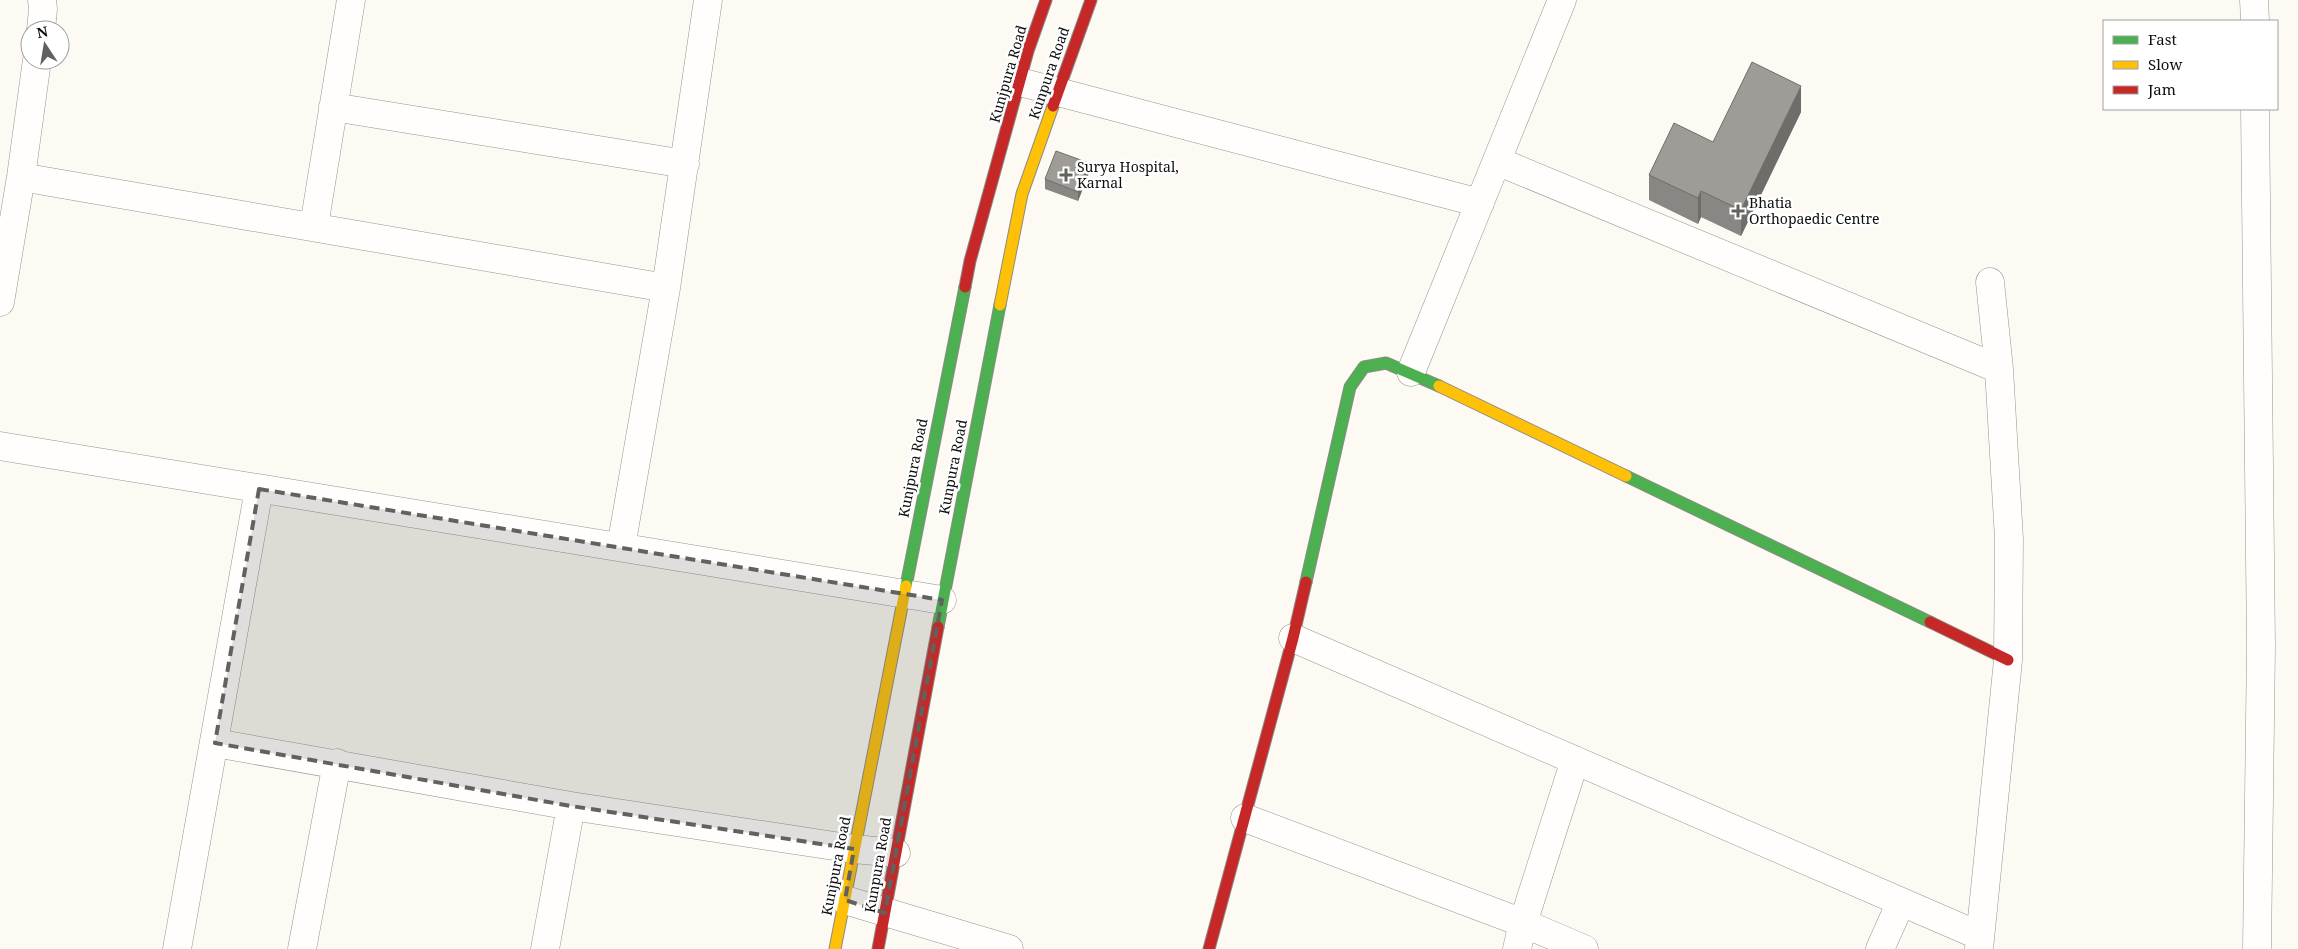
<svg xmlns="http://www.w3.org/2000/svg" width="2298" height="949" font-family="'Noto Serif',serif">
<rect width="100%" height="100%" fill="#fcfaf2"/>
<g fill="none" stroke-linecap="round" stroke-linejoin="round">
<defs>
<path id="street" d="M2254,0L2255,21
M41,30L43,9L42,0
M1020,82L1480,203
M333,107L685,164
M2255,109L2261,646L2257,949
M1497,161L1999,369
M21,177L666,288
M314,226L351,0
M0,302L21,177L37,60
M1411,372L1562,0
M0,446L942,600
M621,547L666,288L708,0
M1293,638L1980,936
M215,743L571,806L854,849L896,853
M1245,818L1523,923L1584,949
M845,900L1009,949
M177,949L259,489
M302,949L337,763
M545,949L571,806
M1517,949L1523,923L1575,760
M1880,949L1901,902
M1979,949L2008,660L2009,539L1999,369L1990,282"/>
<path id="fast" d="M1626,476L1930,622
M1306,582L1350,387L1364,367L1386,363L1439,386
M906,586L965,287
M938,627L1000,305"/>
<path id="slow" d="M1000,305L1022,194L1053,106
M1439,386L1626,476
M835,949L906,586"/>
<path id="jam" d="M1053,106L1091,0
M965,287L970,261L1028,51L1046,0
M1930,622L2008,660
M878,949L938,627
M1209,949L1293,638L1306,582"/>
</defs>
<use href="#street" stroke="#959491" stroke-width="29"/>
<use href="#fast" stroke="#8c8b87" stroke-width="13"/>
<use href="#slow" stroke="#8c8b87" stroke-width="13"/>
<use href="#jam" stroke="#8c8b87" stroke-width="13"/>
<use href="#street" stroke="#fffefd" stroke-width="28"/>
<use href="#fast" stroke="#4caf50" stroke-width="11"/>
<use href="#slow" stroke="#ffc107" stroke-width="11"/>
<use href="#jam" stroke="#c62828" stroke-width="11"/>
</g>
<path fill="#898683" d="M1801,112L1741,236L1701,217L1698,224L1649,200V175L1713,142Z
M1089,173L1078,201L1045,189V179Z"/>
<path fill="#6f6d6a" d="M1801,86V112L1741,236V210Z
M1089,163V173L1078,201V192Z
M1701,191V217L1698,224V198Z"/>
<path fill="#9f9c98" stroke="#6f6d6a" d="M1752,62L1801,86L1741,210L1701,191L1698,198L1649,175L1674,123L1713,142Z
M1056,151L1089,163L1078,192L1045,179Z"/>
<path fill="#61615e" fill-opacity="0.2" stroke="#61615e" stroke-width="4" stroke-dasharray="10 6" stroke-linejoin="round" d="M259,489L942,600L885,913L845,900L854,849L571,806L215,743Z"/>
<g fill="#61615e" stroke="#fff" stroke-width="2">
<path d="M1063.5 167.5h5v5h5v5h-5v5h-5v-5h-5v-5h5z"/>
<path d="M1735.5 203.5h5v5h5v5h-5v5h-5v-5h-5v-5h5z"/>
</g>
<g text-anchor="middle" stroke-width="5" stroke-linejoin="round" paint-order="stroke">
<g font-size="14" fill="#0e0e0e" stroke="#fff">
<text transform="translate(1049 73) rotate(-71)" y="5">Kunpura Road</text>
<text transform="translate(1008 74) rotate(-74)" y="5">Kunjpura Road</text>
<text transform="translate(953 467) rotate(-79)" y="5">Kunpura Road</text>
<text transform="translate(913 468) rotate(-79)" y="5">Kunjpura Road</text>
<text transform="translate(878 865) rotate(-80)" y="5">Kunpura Road</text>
<text transform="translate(836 866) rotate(-79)" y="5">Kunjpura Road</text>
</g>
<g font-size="14" fill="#0e0e0e" stroke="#fff" text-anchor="start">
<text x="1077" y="172">Surya Hospital,<tspan x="1077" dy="16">Karnal</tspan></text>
<text x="1749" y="208">Bhatia<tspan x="1749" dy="16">Orthopaedic Centre</tspan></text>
</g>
</g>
<rect x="2103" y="20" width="175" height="90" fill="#ffffff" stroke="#9f9f9f"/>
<rect x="2113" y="36" width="25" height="8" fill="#4caf50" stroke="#9f9f9f"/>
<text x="2148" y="45" font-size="15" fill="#0e0e0e">Fast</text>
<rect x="2113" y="61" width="25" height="8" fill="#ffc107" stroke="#9f9f9f"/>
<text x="2148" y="70" font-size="15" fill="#0e0e0e">Slow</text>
<rect x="2113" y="86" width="25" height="8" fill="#c62828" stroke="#9f9f9f"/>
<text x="2148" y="95" font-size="15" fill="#0e0e0e">Jam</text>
<g transform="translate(45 45) rotate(348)"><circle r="24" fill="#ffffff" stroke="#9f9f9f"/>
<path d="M0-4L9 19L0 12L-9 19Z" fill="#61615e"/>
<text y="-8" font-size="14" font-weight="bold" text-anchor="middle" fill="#0e0e0e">N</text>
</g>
</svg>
